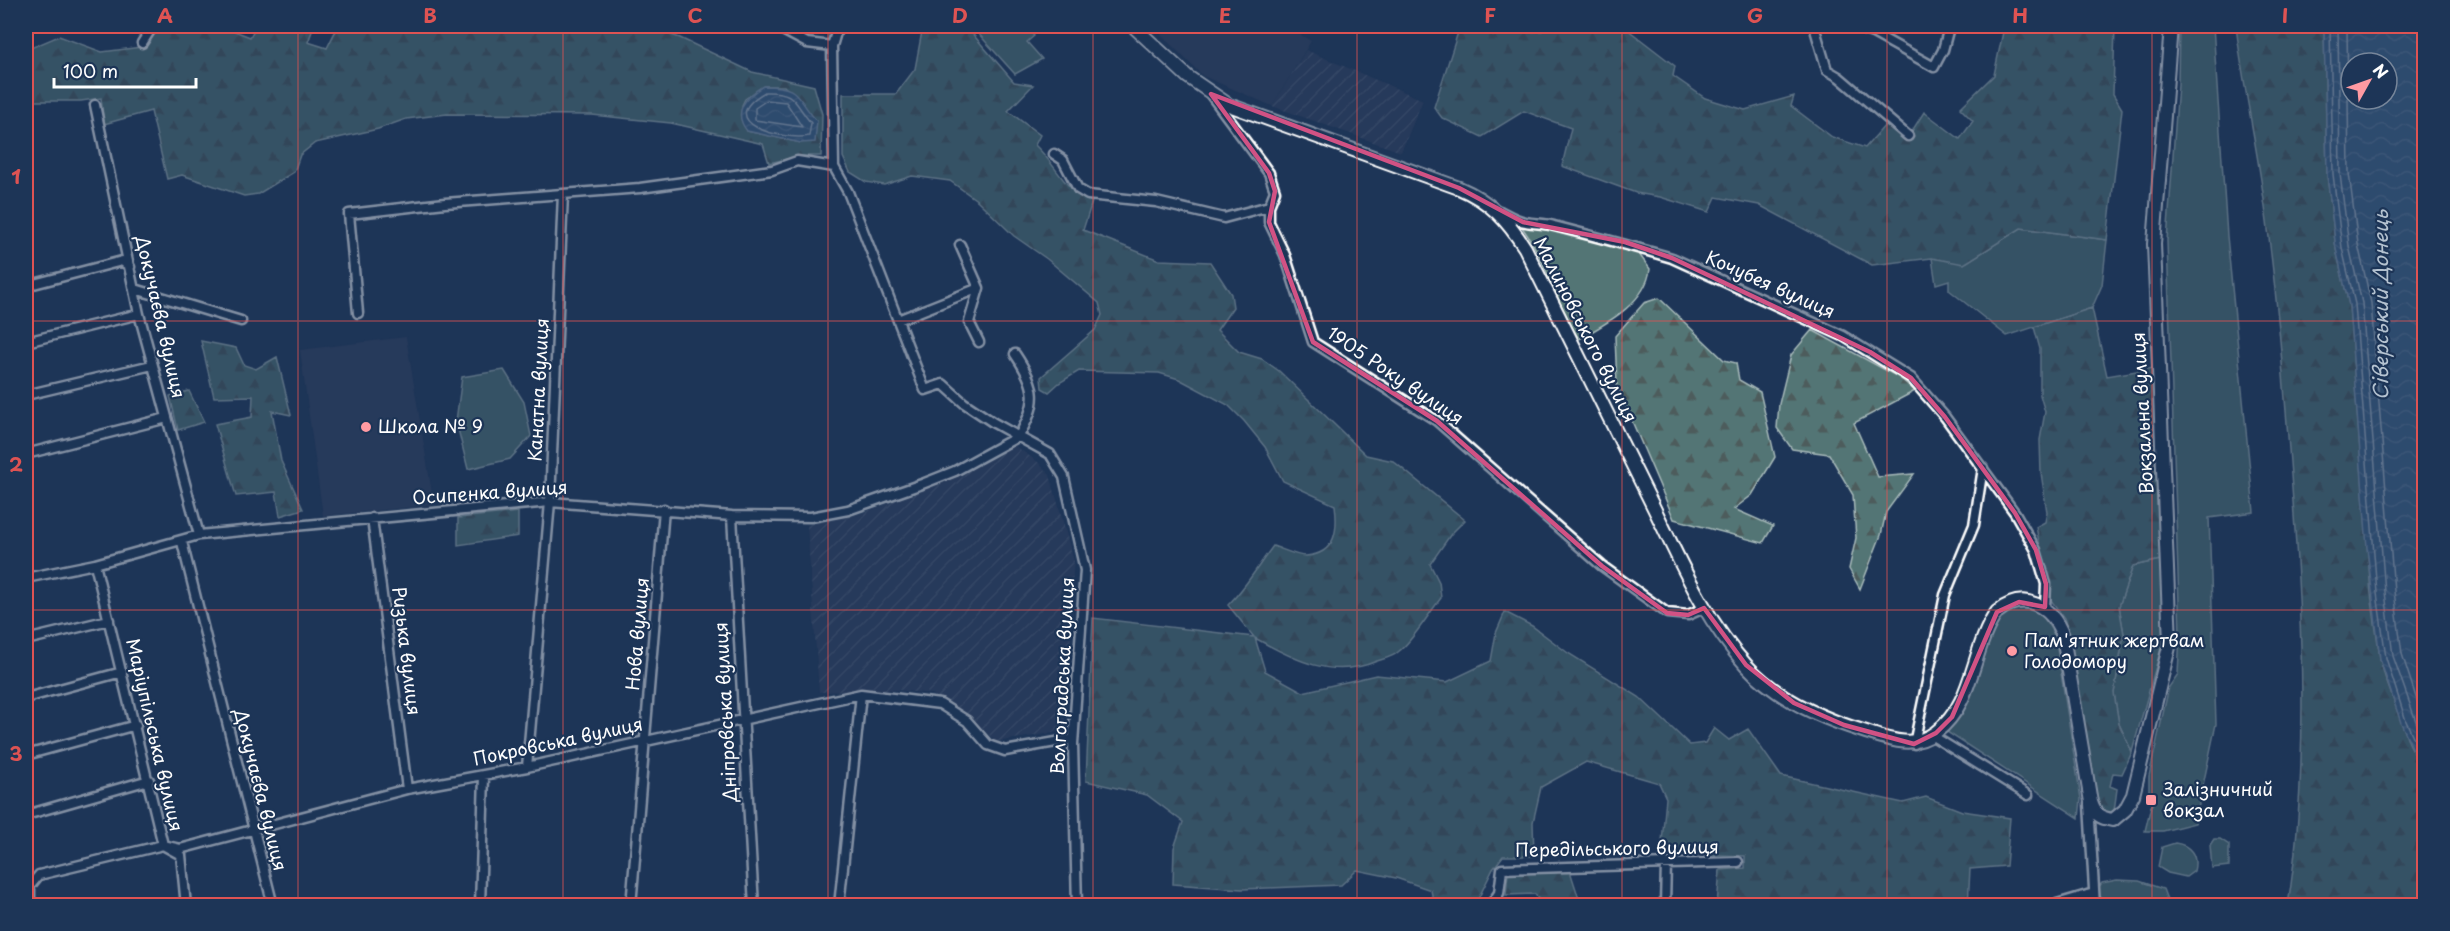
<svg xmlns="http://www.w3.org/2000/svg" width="2450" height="931" font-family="'Playpen Sans',sans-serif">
<defs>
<pattern id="industrial-furrows" width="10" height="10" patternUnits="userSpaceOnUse" patternTransform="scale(1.5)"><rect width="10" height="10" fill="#31405e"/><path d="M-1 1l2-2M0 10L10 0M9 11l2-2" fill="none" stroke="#505d76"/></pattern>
<pattern id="forest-firs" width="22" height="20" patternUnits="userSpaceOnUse" patternTransform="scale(1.5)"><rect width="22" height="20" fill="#527474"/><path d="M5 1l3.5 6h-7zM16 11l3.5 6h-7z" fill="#4e5c5c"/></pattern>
<pattern id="water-waves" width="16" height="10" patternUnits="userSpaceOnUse" patternTransform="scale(1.5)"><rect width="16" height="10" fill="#43668a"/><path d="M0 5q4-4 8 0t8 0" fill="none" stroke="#5f7d9c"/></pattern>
</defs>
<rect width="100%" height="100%" fill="#1d3557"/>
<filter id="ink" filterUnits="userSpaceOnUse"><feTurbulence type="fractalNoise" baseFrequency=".0167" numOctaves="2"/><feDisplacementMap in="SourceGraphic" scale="12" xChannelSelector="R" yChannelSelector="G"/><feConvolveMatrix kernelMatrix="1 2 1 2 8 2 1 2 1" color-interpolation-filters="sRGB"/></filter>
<g filter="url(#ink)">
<path fill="#31405e" d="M1162,26H1285L1311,41L1272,106L1203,76L1161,35Z
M406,337L434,505L323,516L300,350Z"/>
<path fill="url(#industrial-furrows)" d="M1306,50L1423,100L1401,152L1272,106Z
M1014,445L1038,462L1050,475L1074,561L1072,584L1074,595L1064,731L996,742L971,717L932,694L897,690L819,692L807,525L859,514L922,491L960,474Z"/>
<path fill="#527474" stroke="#a8baba" stroke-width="1.5" d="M977,26H1026L1034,36L1027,42L1042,59L1015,74L975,30Z
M2179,26H2213L2227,236L2254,512L2209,518L2216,724L2195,823L2163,831H2145L2151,806L2155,802L2149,791V776L2169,687L2178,674L2180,634L2167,241L2178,85Z
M1518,222L1636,250L1650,269C1646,303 1607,323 1579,339C1555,302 1546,257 1518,222Z
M2021,228L2107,240L2102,285L2092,308L2007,336L1949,290V280L1936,284L1932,258L1967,262Z
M504,370L524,402L531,436L510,459L468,469L456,421L462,377Z
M2165,559L2166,614L2163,641L2132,752L2119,724L2114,693L2124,634L2119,606L2133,566Z
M2022,607L2040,611L2055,636L2081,799L2079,818L1944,730C1955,716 1966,703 1973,687C1987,656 1983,616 2022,607Z
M2214,839H2220L2229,845V866L2212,868L2210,845Z
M2175,843C2190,845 2198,855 2194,871L2186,877L2168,873L2158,867L2162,847Z
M2117,880L2139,881L2163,889L2169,905L2098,906V888L2102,883Z"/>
<path fill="url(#forest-firs)" stroke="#a8baba" stroke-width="1.5" fill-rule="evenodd" d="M161,26H222L250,37L256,26H314L308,42L327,48L338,26H646L680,38L752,72L814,86L822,114L821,156H800L769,163L763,144L671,123L592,115L447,114L406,119L378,129L315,143L300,155L294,172L258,194L244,196L182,175L167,179L151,111L104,124L101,98L81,101H26V50L59,36L102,52L142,47ZM764,86H784L817,121L801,143L747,131L742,105L745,99Z
M923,26H972L969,30L1014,82L1033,85L1008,111L1040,135L1035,145C1059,168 1061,187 1092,202L1083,230L1159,260L1210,262L1231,294L1233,307L1217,330L1239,352L1262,359L1279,371L1366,455L1393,461L1465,520L1451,534L1430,564L1439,582L1441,598C1429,613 1413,641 1398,652C1393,657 1383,659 1377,661C1332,680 1294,660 1255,638L1265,671L1303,692L1376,675L1447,682L1491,661L1496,633L1505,612L1532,626L1568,653L1639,697L1690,745L1705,743L1714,728L1729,740L1748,729L1781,776L1903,803L1926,797L1962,811L2010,818L2006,866L1970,869L1968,905H1717L1720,870L1745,868V856L1661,853L1666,798L1659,783L1586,762L1541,787L1533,822L1534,856H1503L1493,869L1475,905H1434L1431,890L1396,878L1357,870L1341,885L1242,889L1173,884L1174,848L1183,822L1147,795L1086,781L1093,618L1254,637L1228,605C1246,587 1258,566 1273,546C1282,549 1296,556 1306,556C1337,554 1338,528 1335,505L1283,481L1265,447L1244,421L1228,405L1179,379L1159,373L1079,371L1059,383L1049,392L1042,388L1041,377L1095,330L1102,315L1099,303L1047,259L1014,236L978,201L950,181L912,176L884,185L866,182L850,172L843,157V94H896L915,69Z
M1460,26H1489L1493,35L1542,31L1541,26H1623L1675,66L1673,76L1705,98L1745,110L1794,96L1791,106L1832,137L1865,148L1886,124L1907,139L1924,112L1960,139L1973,121L1960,108L1994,75L2003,32L1970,26H2115L2113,94L2122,109L2107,240L2021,228L1964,264L1932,258L1872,265L1759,205L1716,197L1709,212L1660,197L1636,193L1562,166L1571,128L1524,111L1482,137L1442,118L1434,107Z
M2236,26H2324L2327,175L2336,249L2349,305L2371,594L2380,659L2385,677L2409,743L2424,773V905H2288C2310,767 2302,615 2291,475C2284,384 2277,291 2264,200C2256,142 2243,84 2236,26Z
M1659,298L1724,360L1736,363L1739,380L1760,392L1775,457L1752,495L1734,509L1773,526L1763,543L1674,519L1617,386L1615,336L1644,303Z
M2092,308L2107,376L2155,368L2165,559L2133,566L2119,606L2124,634L2114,693L2119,724L2132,752L2122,774L2113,773L2110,786L2117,789L2114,811L2109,813L2097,807L2068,631L2064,618L2051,600L2036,527L2045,522L2047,512L2041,473L2040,440L2045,412L2040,395V349L2034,327Z
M1812,330L1900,378L1915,391L1854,423L1878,477L1914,474L1886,512L1881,535L1860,589L1849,569L1856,538L1853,495L1829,454L1792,449L1777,428L1779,404L1791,355Z
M201,341L236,348L244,365L256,369L277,357L291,415L272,411L281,461L303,509L280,516L276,492L236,496L215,424L252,417L253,396L214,397Z
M189,391L204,422L178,430L170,396Z
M518,512V536L458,545V518Z
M1570,871L1581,905H1542L1535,894L1506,895L1508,872Z"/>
<path fill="url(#water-waves)" stroke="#8ea3b9" stroke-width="1.5" fill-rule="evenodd" d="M2324,26H2424V773L2401,723L2380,659L2367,548L2349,305L2336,249L2327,175ZM2351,63H2387V99H2351Z
M763,86C803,86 794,96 817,121L815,142L801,143L747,131C732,112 745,97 763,86Z"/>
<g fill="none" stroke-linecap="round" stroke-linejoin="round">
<path stroke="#b4c2d0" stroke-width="1.5" d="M2330,26L2333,174L2342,248L2355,304L2377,593L2386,658L2406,721L2424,761
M2338,26L2340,174L2349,246L2362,303L2385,592L2393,656L2424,744
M2347,26L2349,173L2358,244L2371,303L2394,591L2402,654L2424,722
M765,92C797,91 793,102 811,123L809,136C783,141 711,123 765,92Z
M767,100L786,102L802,127L755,120V108Z"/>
<defs>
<path id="minor" d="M775,26L807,43L832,46
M838,26L832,46L834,167L848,192L925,390L943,384L964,403L994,423L1050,454L1064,477L1085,570L1073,744L1077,906
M1814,26L1827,70L1839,77L1908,136
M1853,26L1873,33L1934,67L1943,50L1948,31
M142,43L153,26
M1211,95L1269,173L1275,191L1269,206V222L1285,255L1313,342L1437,421L1602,566L1667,613L1688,615L1704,608
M95,105L139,314L199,535
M1054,154L1063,160L1078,189L1088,195L1156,202L1224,218L1269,206
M1500,211C1508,215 1517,221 1526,222C1535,224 1545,223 1554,226C1593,236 1632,246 1672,258L1843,336L1911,378L1945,417L2015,513L2036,550L2046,584L2045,607
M960,245L979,288L969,322L979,342
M26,286L122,261L130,267
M135,289L241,321
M358,313L349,214L445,203L640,188L772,170L797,161L834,167
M898,320L979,288
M26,342L139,314
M1015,354C1038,388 1038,402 1019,436
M26,395L152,365
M26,454L167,418
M732,516L754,906
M372,518L407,789
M182,542L273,906
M95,564L163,845L181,855L186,906
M26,578L95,564L199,535L550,502L732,516L811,517L848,510L922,484L955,471L1019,436
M26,640L109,620
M26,698L122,672
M1931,735L2028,795
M1914,744L1945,595L1974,525L1983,468
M26,755L136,725
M527,767L550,502L563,194
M2089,804L2095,906
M26,815L149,780
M30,906V886L39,875L163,845L180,849L407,789L527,767L861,694L940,704L967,721L988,745L1005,751L1073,739
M480,906L484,776
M631,906L664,509
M839,906L861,694
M1490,906L1499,893L1502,869L1738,862
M1665,906L1666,863
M2050,906L2094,893"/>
<path id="secondary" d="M1133,26L1188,77L1229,105L1459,188C1490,201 1507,220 1525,248C1567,332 1609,416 1650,500C1678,556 1703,618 1746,665C1777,699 1820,718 1863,731C1888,739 1913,750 1936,732C1975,703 1971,648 1997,612C2025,589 2052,607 2063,636L2091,802C2095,815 2100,818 2113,820L2125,810L2133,795L2170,643L2154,244L2171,26"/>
</defs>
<use href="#minor" stroke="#fff" stroke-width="13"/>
<use href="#secondary" stroke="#fff" stroke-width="16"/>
<use href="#minor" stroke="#1d3557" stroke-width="8"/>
<use href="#secondary" stroke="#1d3557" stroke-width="12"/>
</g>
</g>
<path d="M0 0H2450V931H0ZM1211,94L1459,188L1523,222L1625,242L1672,258L1870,352L1911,378L1945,417L2015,513L2036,550L2046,584L2045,607L2019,602L1997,612L1952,717L1936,733L1914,744L1844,725L1794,703L1746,665L1704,608L1688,615L1667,613L1602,566L1437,421L1313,342L1269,222L1275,191L1269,173Z" fill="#1d3557" fill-opacity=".55" fill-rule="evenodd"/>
<path fill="none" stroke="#d15284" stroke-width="4.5" stroke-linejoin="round" d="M1211,94L1459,188L1523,222L1625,242L1672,258L1870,352L1911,378L1945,417L2015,513L2036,550L2046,584L2045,607L2019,602L1997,612L1952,717L1936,733L1914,744L1844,725L1794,703L1746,665L1704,608L1688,615L1667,613L1602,566L1437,421L1313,342L1269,222L1275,191L1269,173Z"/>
<path fill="none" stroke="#de5353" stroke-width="1.5" stroke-opacity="0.55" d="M298,26V906M563,26V906M828,26V906M1093,26V906M1357,26V906M1622,26V906M1887,26V906M2152,26V906M26,321H2424M26,610H2424"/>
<g fill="#ff9aa2" stroke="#1d3557" stroke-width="2">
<circle cx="366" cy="427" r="6"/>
<circle cx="2012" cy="651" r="6"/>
<rect x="2145" y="794" width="12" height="12" rx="3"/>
</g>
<g text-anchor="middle" stroke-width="4.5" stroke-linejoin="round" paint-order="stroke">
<g font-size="18" fill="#fff" stroke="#1d3557">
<text transform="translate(1770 285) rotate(24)" y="6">Кочубея вулиця</text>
<text transform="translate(160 317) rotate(77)" y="6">Докучаєва вулиця</text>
<text transform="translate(1585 330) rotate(63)" y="6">Малиновського вулиця</text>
<text transform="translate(1395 376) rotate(34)" y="6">1905 Року вулиця</text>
<text transform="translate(539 390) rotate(-87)" y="6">Канатна вулиця</text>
<text transform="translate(2143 413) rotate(-93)" y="6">Вокзальна вулиця</text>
<text transform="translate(490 493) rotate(-4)" y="6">Осипенка вулиця</text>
<text transform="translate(638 634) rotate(-85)" y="6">Нова вулиця</text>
<text transform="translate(406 651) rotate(83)" y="6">Ризька вулиця</text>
<text transform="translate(1063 676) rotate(-87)" y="6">Волгоградська вулиця</text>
<text transform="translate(726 712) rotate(-93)" y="6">Дніпровська вулиця</text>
<text transform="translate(154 735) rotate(77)" y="6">Маріупільська вулиця</text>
<text transform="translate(558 742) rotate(-12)" y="6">Покровська вулиця</text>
<text transform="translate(260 790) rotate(76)" y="6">Докучаєва вулиця</text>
<text transform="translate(1617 849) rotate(-1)" y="6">Передільського вулиця</text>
</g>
<g font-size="18" fill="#fff" stroke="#1d3557" text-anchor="start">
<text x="378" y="433">Школа № 9</text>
<text x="2024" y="647">Пам'ятник жертвам<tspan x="2024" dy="21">Голодомору</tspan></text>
<text x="2163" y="796">Залізничний<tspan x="2163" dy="21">вокзал</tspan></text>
</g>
<g font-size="20" font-style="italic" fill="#b4c2d0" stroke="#1d3557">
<text transform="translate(2381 305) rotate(-90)" y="7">Сіверський Донець</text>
</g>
</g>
<rect width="2450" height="931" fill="none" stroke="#1d3557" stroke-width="66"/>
<g transform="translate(2369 81) rotate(50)"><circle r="28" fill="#1d3557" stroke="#77869a" stroke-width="1.5"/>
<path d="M0-4.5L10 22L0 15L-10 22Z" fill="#ff9aa2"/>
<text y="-9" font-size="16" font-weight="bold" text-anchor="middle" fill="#ffffff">N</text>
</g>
<path d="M54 78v9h142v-9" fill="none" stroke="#ffffff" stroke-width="3"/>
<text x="63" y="78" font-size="18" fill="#ffffff" stroke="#1d3557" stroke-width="4.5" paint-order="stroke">100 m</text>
<rect x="33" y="33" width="2384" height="865" fill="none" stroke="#de5353" stroke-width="2"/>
<g font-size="20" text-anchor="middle" font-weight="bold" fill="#de5353">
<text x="165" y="23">A</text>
<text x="430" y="23">B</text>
<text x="695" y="23">C</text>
<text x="960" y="23">D</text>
<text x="1225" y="23">E</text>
<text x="1490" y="23">F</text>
<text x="1755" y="23">G</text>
<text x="2020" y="23">H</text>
<text x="2285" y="23">I</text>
<text x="16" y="184">1</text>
<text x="16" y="472">2</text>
<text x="16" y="761">3</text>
</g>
</svg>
